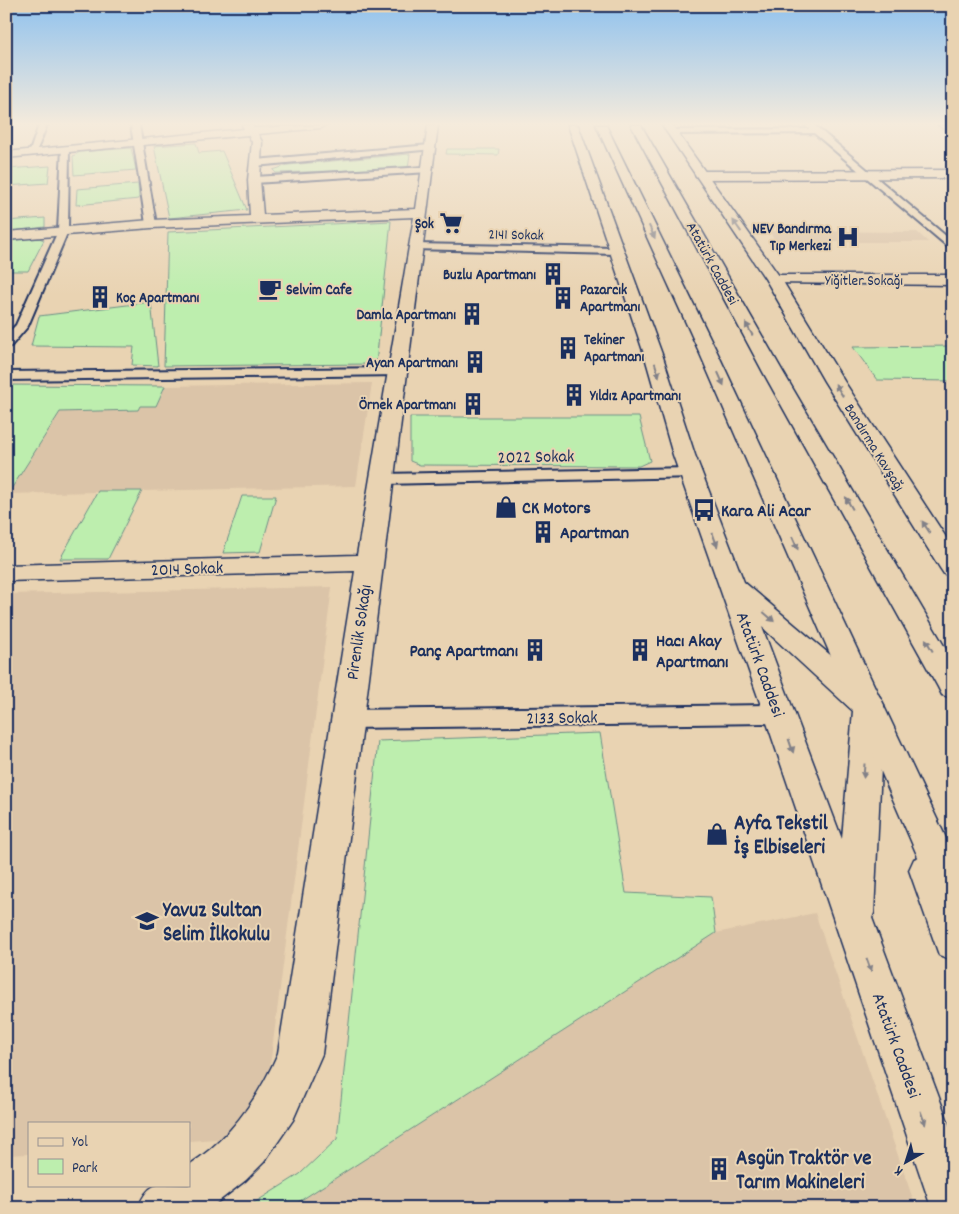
<svg xmlns="http://www.w3.org/2000/svg" width="959" height="1214" font-family="Dekko,sans-serif">
<rect width="100%" height="100%" fill="#e9d3b2"/>
<filter id="ink" filterUnits="userSpaceOnUse"><feTurbulence type="fractalNoise" baseFrequency=".02" numOctaves="2"/><feDisplacementMap in="SourceGraphic" scale="10" xChannelSelector="R" yChannelSelector="G"/><feConvolveMatrix kernelMatrix="1 2 1 2 8 2 1 2 1" color-interpolation-filters="sRGB"/></filter>
<g filter="url(#ink)">
<path fill="#dbc4a8" d="M769,231L917,232L928,242H776Z
M372,383L356,486L8,494L60,412L138,410L140,406H156L165,386Z
M332,587L264,1112L242,1137L189,1141V1123H29V1154L6,1155V594Z
M815,913L916,1208H289L716,933Z"/>
<path fill="#bdeeae" stroke="#6c8e86" d="M196,143L199,153L222,151L247,210L169,218L154,146Z
M131,148L136,170L74,175L73,156L80,152Z
M447,149H499L498,155L446,154Z
M410,154L408,168L276,173L273,170L288,165Z
M50,166L48,183L6,186V169Z
M138,184L139,199L76,205L77,189Z
M45,218V227L6,232V221Z
M391,221L376,364L164,366L168,232Z
M39,238L44,240L28,271H6V240Z
M151,302L158,366L132,365L134,347L31,346L39,316Z
M953,346V381L877,380L853,347Z
M6,385L165,386L156,406H140L138,410L60,412L8,494H6Z
M410,417H639L650,461L639,466L420,465L410,461Z
M98,491H142L108,559H60Z
M242,496H276L260,552L223,553Z
M600,733L626,893L711,897L716,933L289,1208H246L300,1174L337,1139L378,741Z"/>
<g fill="none" stroke-linecap="round" stroke-linejoin="round">
<defs>
<path id="service" d="M39,125H47L36,152L29,154Z
M131,125H139L156,224L151,227L146,224Z
M805,125H814L953,242V251L814,133L671,134L667,132L671,130L809,129Z
M430,145H433V149L255,166L251,163L255,160Z
M62,147L69,149L68,231L28,326L11,346L6,347V335L16,325L58,231Z
M426,167L429,168V172L254,183L250,180L254,177Z
M415,244L617,248L622,251L617,254L411,249V245Z
M396,368L403,372L401,375L6,380V372Z
M691,468L697,469L699,473L697,477L383,484L377,483L375,479L377,475L383,474Z
M780,705L788,708L791,714L788,720L780,723L345,728L337,725L334,719L337,713L345,710Z"/>
<path id="minor" d="M242,125H252L254,128L326,125L321,128L258,134L262,142L260,180L263,215L416,209L428,125H438L322,1054L293,1120L264,1162L246,1180L210,1208H138C150,1178 160,1185 189,1185V1165C230,1139 259,1097 278,1053L355,571L6,581V565L357,555L414,217L151,228L6,240V232L151,220L250,216L248,180L252,142L248,135L6,158V152L244,129Z
M938,125L953,126V134Z
M953,170V178L701,179L695,175L701,171Z
M774,275H953V285L768,283L766,280Z"/>
<path id="primary" d="M568,125H578L663,357L695,455L744,582L880,697L884,705L874,913L872,918L953,1135V1208H931L929,1201L764,714L673,455L645,357ZM762,627L853,711L842,839Z
M662,125H672L782,280L844,381L953,548V576L944,574L940,568L824,381L766,280Z
M927,854L940,859L953,889V960L939,955L909,870L914,859Z"/>
<path id="trunk" d="M596,125H606L719,356L953,853V911L940,906L934,894L701,356Z
M631,125H641L783,372L953,661V698L942,695L938,687L763,372Z"/>
</defs>
<use href="#service" stroke="#1b2f5e" stroke-width="4"/>
<use href="#minor" stroke="#1b2f5e" stroke-width="3"/>
<use href="#primary" stroke="#1b2f5e" stroke-width="3"/>
<use href="#trunk" stroke="#1b2f5e" stroke-width="3"/>
<use href="#service" fill="#e9d3b2" fill-rule="evenodd"/>
<use href="#minor" fill="#e9d3b2" fill-rule="evenodd"/>
<use href="#primary" fill="#e9d3b2" fill-rule="evenodd"/>
<use href="#trunk" fill="#e9d3b2" fill-rule="evenodd"/>
</g>
<defs><path id="oneway-solid" d="M-6-.8H1V-3.2L6.5 0L1 3.2V.8H-6Z" transform="scale(1.25)"/></defs>
<g fill="#828188">
<use href="#oneway-solid" transform="translate(737 226) rotate(-125)"/>
<use href="#oneway-solid" transform="translate(652 232) rotate(65)"/>
<use href="#oneway-solid" transform="translate(749 329) rotate(-119)"/>
<use href="#oneway-solid" transform="translate(657 370) rotate(73)"/>
<use href="#oneway-solid" transform="translate(721 379) rotate(66)"/>
<use href="#oneway-solid" transform="translate(839 390) rotate(-122)"/>
<use href="#oneway-solid" transform="translate(849 503) rotate(-120)"/>
<use href="#oneway-solid" transform="translate(926 527) rotate(-123)"/>
<use href="#oneway-solid" transform="translate(715 540) rotate(70)"/>
<use href="#oneway-solid" transform="translate(795 543) rotate(66)"/>
<use href="#oneway-solid" transform="translate(769 617) rotate(41)"/>
<use href="#oneway-solid" transform="translate(929 645) rotate(-120)"/>
<use href="#oneway-solid" transform="translate(791 746) rotate(71)"/>
<use href="#oneway-solid" transform="translate(864 771) rotate(94)"/>
<use href="#oneway-solid" transform="translate(869 965) rotate(70)"/>
<use href="#oneway-solid" transform="translate(923 1118) rotate(70)"/>
</g>
</g>
<linearGradient id="sky" x2="0" y2="1"><stop stop-color="#90c2ee"/><stop offset="0.42" stop-color="#f5ebdc"/><stop offset="1" stop-color="#f5ebdc" stop-opacity="0"/></linearGradient>
<rect width="959" height="295" fill="url(#sky)"/>
<defs>
<symbol id="supermarket-bare" viewBox="-9 -9 18 18"><path d="M-6-5.5h2.5l.6 2H6L4.5 2H-2.5L-4.4-4H-6ZM-1.5 3.2a1.3 1.3 0 1 0 .1 0ZM3 3.2a1.3 1.3 0 1 0 .1 0Z" fill="#1b2f5e" stroke="#e9d3b2" stroke-width="2.5" paint-order="stroke"/></symbol>
<symbol id="hospital-bare" viewBox="-9 -9 18 18"><path d="M-5-5h3v3.5h4V-5h3V5h-3V1.5h-4V5h-3Z" fill="#1b2f5e" stroke="#e9d3b2" stroke-width="2.5" paint-order="stroke"/></symbol>
<symbol id="building-bare" viewBox="-9 -9 18 18"><path d="M-4-6H4V6H1V3H-1V6H-4ZM-2.5-4.3h1.7v1.8h-1.7ZM.8-4.3h1.7v1.8H.8ZM-2.5-1h1.7V.8h-1.7ZM.8-1h1.7V.8H.8Z" fill="#1b2f5e" stroke="#e9d3b2" stroke-width="2.5" paint-order="stroke"/></symbol>
<symbol id="cafe-bare" viewBox="-9 -9 18 18"><path d="M-5.5-4.5H6V0H3Q3 3.5 0 3.5H-2.5Q-5.5 3.5-5.5 0ZM3-3.2v2h1.7v-2ZM-6 4.5H4V6H-6Z" fill="#1b2f5e" stroke="#e9d3b2" stroke-width="2.5" paint-order="stroke"/></symbol>
<symbol id="shop-bare" viewBox="-9 -9 18 18"><path d="M-5-2.5h2.3a2.7 3.5 0 0 1 5.4 0H5L5.5 6h-11ZM-1.5-2.5h3a1.5 2.3 0 0 0-3 0Z" fill="#1b2f5e" stroke="#e9d3b2" stroke-width="2.5" paint-order="stroke"/></symbol>
<symbol id="bus-bare" viewBox="-9 -9 18 18"><path d="M-5-6H5V4H4V6H2V4H-2V6H-4V4H-5ZM-3.5-4V0h7V-4ZM-3.5 1.2v1.5H-2V1.2ZM2 1.2v1.5H3.5V1.2Z" fill="#1b2f5e" stroke="#e9d3b2" stroke-width="2.5" paint-order="stroke"/></symbol>
<symbol id="school-bare" viewBox="-9 -9 18 18"><path d="M0-5L7-2L0 1L-7-2ZM-4 1L0 2.5L4 1V4Q0 6-4 4Z" fill="#1b2f5e" stroke="#e9d3b2" stroke-width="2.5" paint-order="stroke"/></symbol>
</defs>
<g fill-rule="evenodd">
<use href="#supermarket-bare" x="435" y="207" width="32" height="32"/>
<use href="#hospital-bare" x="832" y="221" width="32" height="32"/>
<use href="#building-bare" x="537" y="258" width="32" height="32"/>
<use href="#cafe-bare" x="254" y="273" width="32" height="32"/>
<use href="#building-bare" x="84" y="281" width="32" height="32"/>
<use href="#building-bare" x="547" y="282" width="32" height="32"/>
<use href="#building-bare" x="456" y="298" width="32" height="32"/>
<use href="#building-bare" x="552" y="332" width="32" height="32"/>
<use href="#building-bare" x="459" y="346" width="32" height="32"/>
<use href="#building-bare" x="558" y="379" width="32" height="32"/>
<use href="#building-bare" x="457" y="388" width="32" height="32"/>
<use href="#shop-bare" x="490" y="491" width="32" height="32"/>
<use href="#bus-bare" x="688" y="494" width="32" height="32"/>
<use href="#building-bare" x="527" y="516" width="32" height="32"/>
<use href="#building-bare" x="519" y="634" width="32" height="32"/>
<use href="#building-bare" x="624" y="634" width="32" height="32"/>
<use href="#shop-bare" x="701" y="818" width="32" height="32"/>
<use href="#school-bare" x="131" y="905" width="32" height="32"/>
<use href="#building-bare" x="703" y="1153" width="32" height="32"/>
</g>
<g text-anchor="middle" stroke-width="4" stroke-linejoin="round" paint-order="stroke">
<g font-size="15" font-weight="bold" fill="#1b2f5e" stroke="#e9d3b2" text-anchor="end">
<text x="434" y="228">Şok</text>
<text x="831" y="233">NEV Bandırma<tspan x="831" dy="17">Tıp Merkezi</tspan></text>
<text x="536" y="279">Buzlu Apartmanı</text>
<text x="286" y="294" text-anchor="start">Selvim Cafe</text>
<text x="580" y="294" text-anchor="start">Pazarcık<tspan x="580" dy="17">Apartmanı</tspan></text>
<text x="116" y="302" text-anchor="start">Koç Apartmanı</text>
<text x="456" y="319">Damla Apartmanı</text>
<text x="584" y="344" text-anchor="start">Tekiner<tspan x="584" dy="17">Apartmanı</tspan></text>
<text x="458" y="367">Ayan Apartmanı</text>
<text x="590" y="400" text-anchor="start">Yıldız Apartmanı</text>
<text x="456" y="409">Örnek Apartmanı</text>
</g>
<g font-size="15" fill="#1b2f5e" stroke="#e9d3b2">
<text transform="translate(516 234) rotate(1)" y="5">2141 Sokak</text>
<text transform="translate(713 263) rotate(61)" y="5">Atatürk Caddesi</text>
<text x="864" y="285">Yiğitler Sokağı</text>
<text transform="translate(875 447) rotate(58)" y="5">Bandırma Kavşağı</text>
</g>
<g font-size="18" fill="#1b2f5e" stroke="#e9d3b2">
<text transform="translate(536 456) rotate(-1)" y="6">2022 Sokak</text>
<text transform="translate(187 568) rotate(-2)" y="6">2014 Sokak</text>
<text transform="translate(358 632) rotate(-82)" y="6">Pirenlik Sokağı</text>
<text transform="translate(761 664) rotate(70)" y="6">Atatürk Caddesi</text>
<text transform="translate(562 717) rotate(-1)" y="6">2133 Sokak</text>
<text transform="translate(897 1045) rotate(70)" y="6">Atatürk Caddesi</text>
</g>
<g font-size="18" font-weight="bold" fill="#1b2f5e" stroke="#e9d3b2" text-anchor="start">
<text x="522" y="513">CK Motors</text>
<text x="721" y="516">Kara Ali Acar</text>
<text x="560" y="538">Apartman</text>
<text x="656" y="646">Hacı Akay<tspan x="656" dy="21">Apartmanı</tspan></text>
<text x="518" y="656" text-anchor="end">Panç Apartmanı</text>
</g>
<g font-size="21" font-weight="bold" fill="#1b2f5e" stroke="#e9d3b2" text-anchor="start">
<text x="734" y="829">Ayfa Tekstil<tspan x="734" dy="24">İş Elbiseleri</tspan></text>
<text x="163" y="916">Yavuz Sultan<tspan x="163" dy="24">Selim İlkokulu</tspan></text>
<text x="736" y="1164">Asgün Traktör ve<tspan x="736" dy="24">Tarım Makineleri</tspan></text>
</g>
</g>
<rect width="959" height="1214" fill="none" stroke="#e9d3b2" stroke-width="25"/>
<rect x="12" y="12" width="934" height="1189" fill="none" stroke="#1b2f5e" stroke-width="2" filter="url(#ink)"/>
<rect x="28" y="1122" width="162" height="65" fill="#e9d3b2" stroke="#979190"/>
<rect x="38" y="1138" width="25" height="8" fill="#e9d3b2" stroke="#979190"/>
<text x="72" y="1146" font-size="15" fill="#1b2f5e">Yol</text>
<rect x="38" y="1159" width="25" height="15" fill="#bdeeae" stroke="#979190"/>
<text x="72" y="1172" font-size="15" fill="#1b2f5e">Park</text>
<g transform="translate(906 1162) rotate(219)" stroke="#e9d3b2" stroke-width="4" paint-order="stroke">
<path d="M0-4L9 19L0 12L-9 19Z" fill="#1b2f5e"/>
<text y="-8" font-size="14" font-weight="bold" text-anchor="middle" fill="#1b2f5e">K</text>
</g>
</svg>
